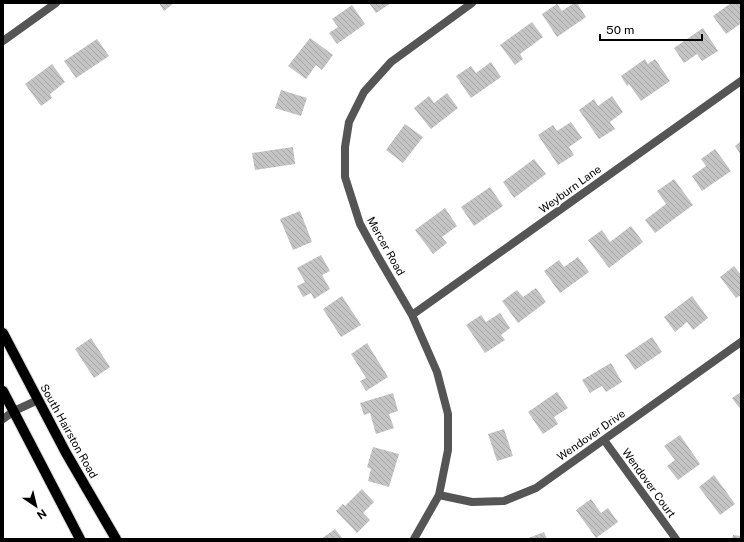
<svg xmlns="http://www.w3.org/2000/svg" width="744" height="542" font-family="'Public Sans',sans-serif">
<defs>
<pattern id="building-back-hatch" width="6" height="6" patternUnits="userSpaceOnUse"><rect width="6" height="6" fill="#c4c4c4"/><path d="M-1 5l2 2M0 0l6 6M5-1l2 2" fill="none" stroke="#a7a7a7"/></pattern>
</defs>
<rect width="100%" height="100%" fill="#fff"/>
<path fill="url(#building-back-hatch)" d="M159,3H174L164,11Z
M369,3H391L376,13Z
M574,3H577L586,17L557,37L542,14L557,4L562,11Z
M731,3H741V26L740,24L726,34L713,16Z
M352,5L365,24L337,44L329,33L338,27L332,19Z
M532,22L543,37L520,54L523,59L515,65L500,45Z
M703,28L718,51L702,61L697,54L684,63L674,48Z
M310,38L333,55L322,70L316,65L306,79L288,66Z
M97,39L109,56L76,78L64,61Z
M645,59L648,64L655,59L670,81L641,101L629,84L627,86L621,76Z
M491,62L501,77L471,98L456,76L471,66L476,73Z
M52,64L65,82L50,94L52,98L41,106L25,84Z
M281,90L307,98L301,116L275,108Z
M447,93L458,108L431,129L414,108L429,96L434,103Z
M612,96L623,112L610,122L615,129L599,139L579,110L594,99L598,106Z
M571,122L582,138L569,147L574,155L558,165L538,135L553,125L557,131Z
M405,124L423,137L403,163L386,150Z
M741,141V155L735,146Z
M293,147L295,164L255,170L252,153Z
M715,149L731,171L702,191L692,176L706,166L701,159Z
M534,159L546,174L514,198L503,182Z
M674,179L693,205L655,233L645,220L666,204L657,191Z
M490,187L503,206L474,226L461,207Z
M445,208L457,226L442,237L447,243L433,254L415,230Z
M300,211L312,242L293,250L280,219Z
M631,226L643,242L609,268L588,240L602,230L610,242Z
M321,255L330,271L322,275L330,289L314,299L311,293L303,297L297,286L305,282L297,268Z
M578,257L589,272L560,293L544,271L559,260L564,267Z
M734,266L741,275V295L736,298L720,277Z
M536,288L546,302L518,323L502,301L517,290L523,297Z
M342,296L361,325L341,337L323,309Z
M692,296L708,318L693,330L687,322L675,332L664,317Z
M500,313L510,328L501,335L505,340L485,353L466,325L481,315L486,322Z
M652,337L662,352L635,370L625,355Z
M91,338L110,367L94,378L75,349Z
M367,343L388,377L366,391L360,381L366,378L351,354Z
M611,363L622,382L606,392L602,386L590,393L582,380Z
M557,392L568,408L554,417L558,424L543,434L528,412Z
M741,392V410L732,398Z
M393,393L398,411L389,414L394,428L376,434L370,413L364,415L360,403Z
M504,429L513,456L497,461L488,434Z
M680,435L700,464L678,480L667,466L675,460L664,446Z
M373,447L399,454L389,487L368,481L371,469L367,467Z
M714,475L735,504L720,515L699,487Z
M362,489L374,502L363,513L370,520L357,533L336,511L343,504L345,506Z
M591,499L601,513L608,508L618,522L596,538L576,510Z
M335,529L343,539H321Z
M544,532L547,539H526Z
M733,535L741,536V539H732Z"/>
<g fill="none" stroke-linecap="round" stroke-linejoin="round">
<defs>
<path id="primary" d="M3,333L66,453L116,539
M3,391L80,539"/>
</defs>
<use href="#primary" stroke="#dbdbdb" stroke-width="12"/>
<path stroke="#555" stroke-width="8" d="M3,41L56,3
M412,315L741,81
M3,419L14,411L38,400
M604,440L676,539
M439,495L472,502L504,501L536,488L741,342
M414,539L439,495L448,450V414L437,372L412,315L377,255L360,224L345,177V147L349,122L364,92L391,62L472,3"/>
<use href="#primary" stroke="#000" stroke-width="10"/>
</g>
<g text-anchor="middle" stroke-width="4" stroke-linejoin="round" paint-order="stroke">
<g font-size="11" fill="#000" stroke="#fff">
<text transform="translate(570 189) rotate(-36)" y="4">Weyburn Lane</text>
<text transform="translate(386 246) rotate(61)" y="4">Mercer Road</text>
<text transform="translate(69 431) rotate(61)" y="4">South Hairston Road</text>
<text transform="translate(591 435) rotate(-35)" y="4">Wendover Drive</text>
<text transform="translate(649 483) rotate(54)" y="4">Wendover Court</text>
</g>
</g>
<rect width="744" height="542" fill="none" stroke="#000000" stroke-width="8"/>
<g transform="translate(36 506) rotate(145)" stroke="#ffffff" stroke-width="3" paint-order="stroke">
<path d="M0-3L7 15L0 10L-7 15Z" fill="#000000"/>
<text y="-6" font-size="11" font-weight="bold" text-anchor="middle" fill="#000000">N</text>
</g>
<path d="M600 34v6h102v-6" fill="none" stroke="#000000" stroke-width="2"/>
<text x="606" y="34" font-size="12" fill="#000000" stroke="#ffffff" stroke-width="3" paint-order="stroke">50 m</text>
</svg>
